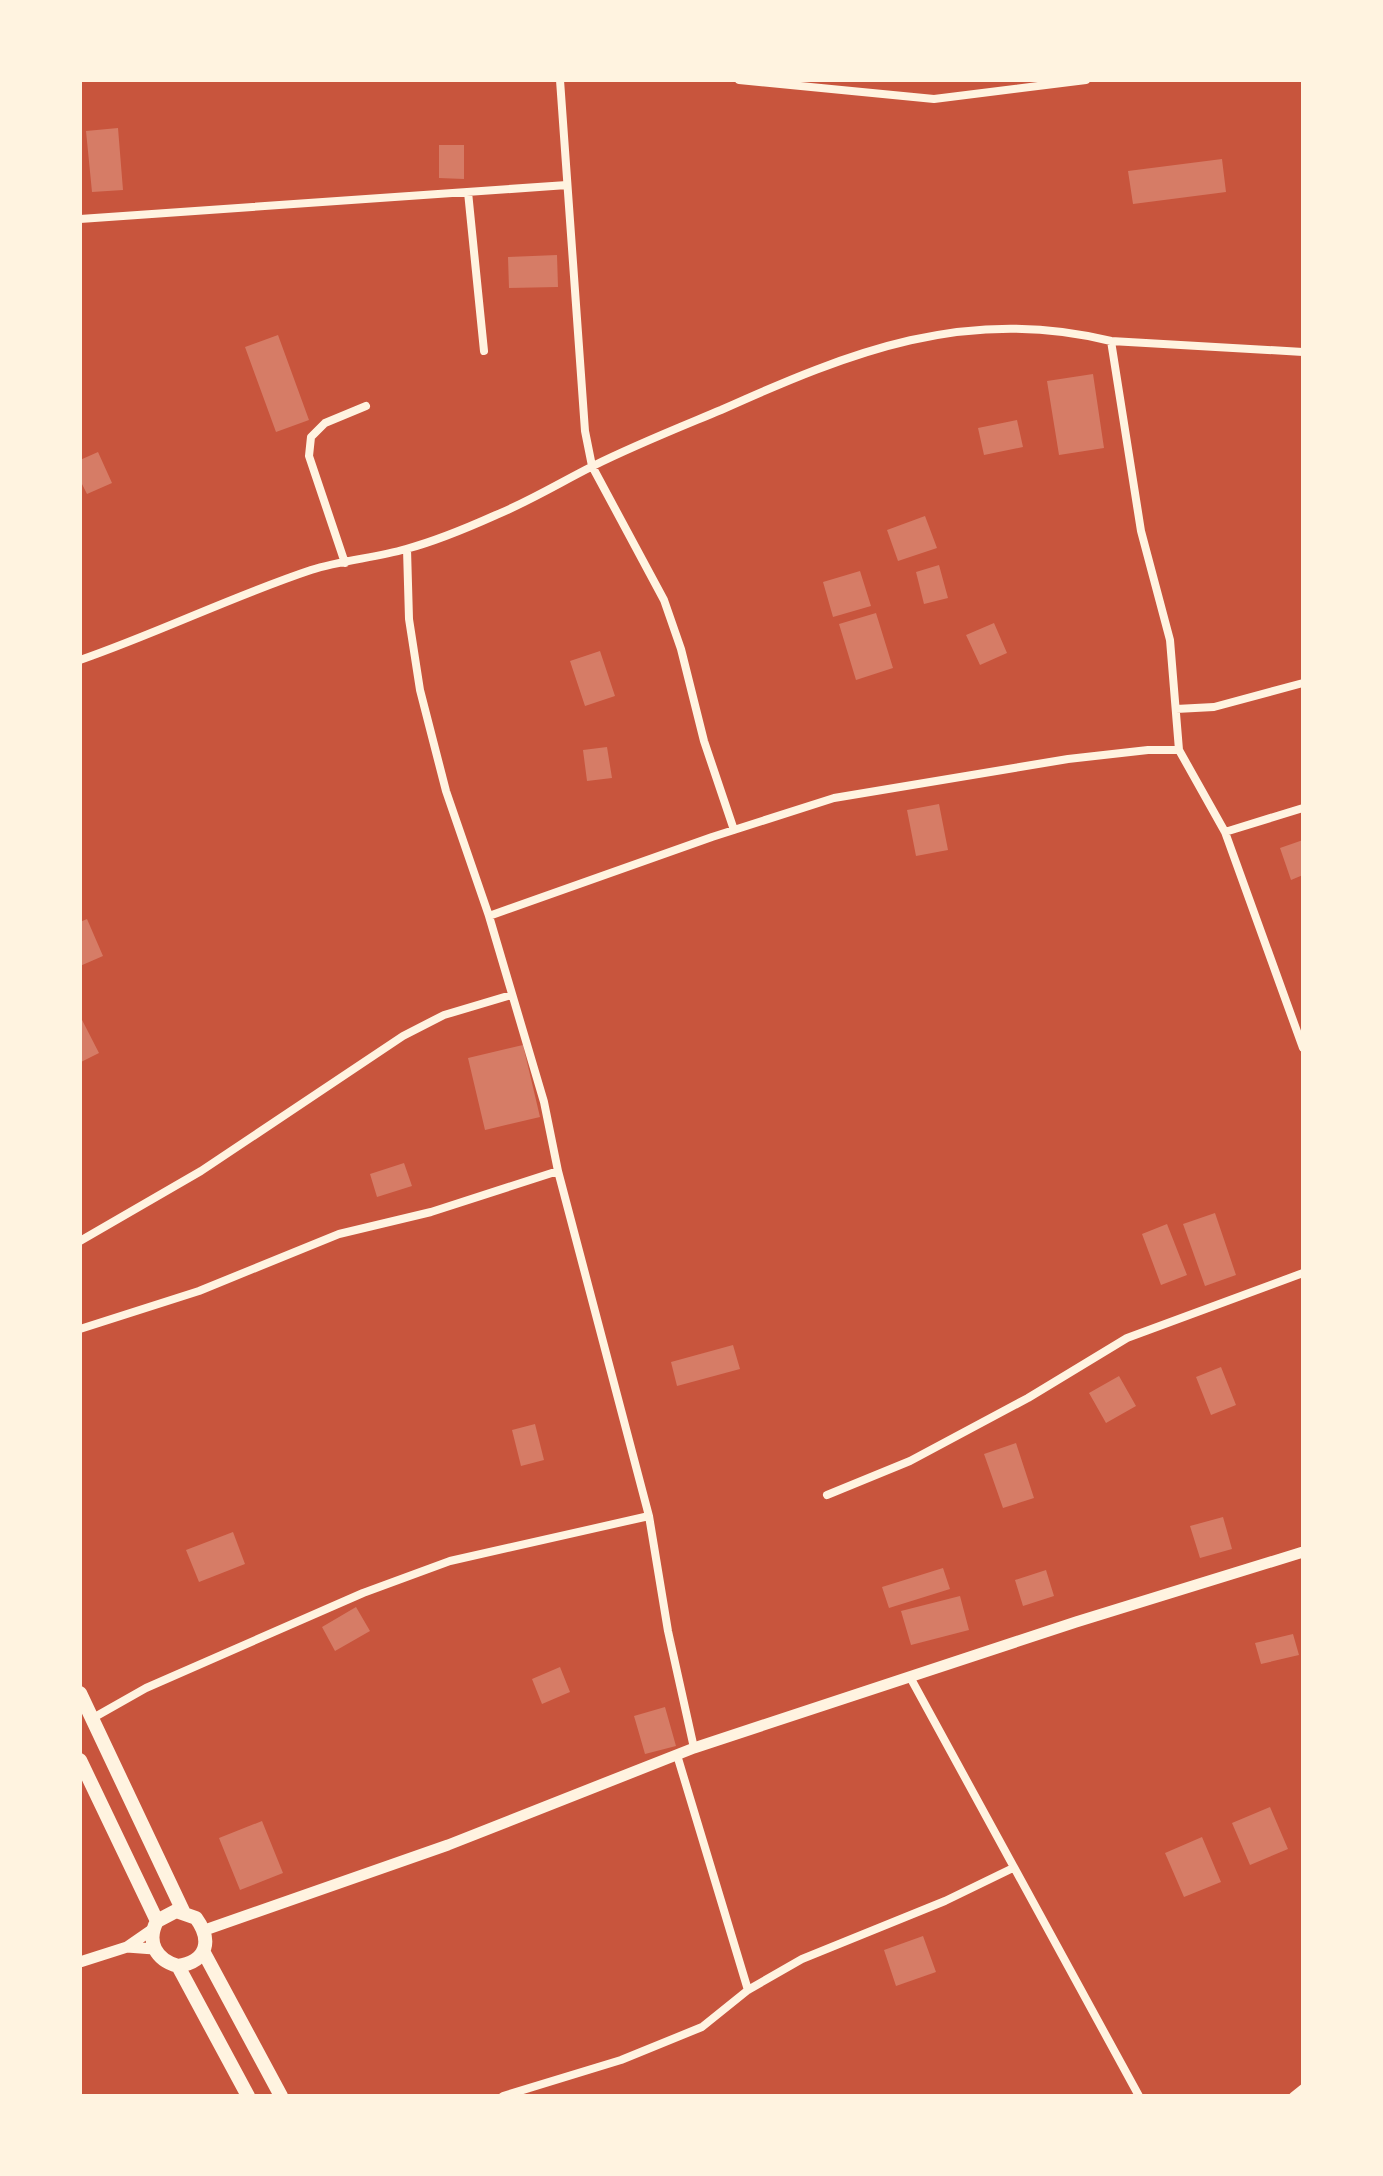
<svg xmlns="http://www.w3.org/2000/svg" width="1383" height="2176" font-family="'Exo 2',sans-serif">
<rect width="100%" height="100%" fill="#c8553d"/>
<path fill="#d67c66" d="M118,128L123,190L92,192L86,131Z
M439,145H464V179L439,178Z
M1222,159L1226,192L1133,204L1128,171Z
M557,255L558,287L509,288L508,257Z
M278,335L309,420L276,432L245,347Z
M1093,374L1104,448L1059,455L1047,381Z
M1017,420L1023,447L984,455L978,428Z
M98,452L112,483L87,494L80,480V460Z
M925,516L937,548L898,561L887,530Z
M939,565L948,598L924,604L916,572Z
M860,571L871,606L833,617L823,582Z
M876,613L893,668L856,680L839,624Z
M994,623L1007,653L980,665L966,635Z
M600,651L615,696L585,706L570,661Z
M607,747L612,778L587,781L583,750Z
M939,804L948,850L916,856L907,810Z
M1303,840V875L1291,880L1280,848Z
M87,919L103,956L80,966V922Z
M80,1016L99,1053L81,1062L80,1059Z
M523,1045L540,1117L485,1130L468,1058Z
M404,1163L412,1186L377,1197L370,1174Z
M1215,1213L1236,1275L1205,1286L1183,1224Z
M1167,1224L1187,1275L1161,1285L1142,1234Z
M733,1345L740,1369L677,1386L671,1362Z
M1221,1367L1236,1405L1211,1415L1196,1377Z
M1119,1376L1136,1406L1106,1423L1089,1393Z
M535,1424L544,1460L521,1466L512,1430Z
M1016,1443L1034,1498L1003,1508L984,1454Z
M1223,1517L1232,1549L1200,1558L1190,1526Z
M233,1532L245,1564L199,1582L186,1550Z
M943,1568L950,1589L889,1608L882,1587Z
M1046,1570L1054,1596L1023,1606L1015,1580Z
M960,1596L969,1630L911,1645L901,1611Z
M356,1607L370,1631L335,1651L322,1627Z
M1293,1634L1299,1655L1261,1664L1255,1643Z
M560,1667L570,1692L542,1704L532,1679Z
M665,1707L676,1746L645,1754L634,1716Z
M1270,1807L1288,1849L1250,1865L1232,1823Z
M262,1821L283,1873L240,1890L219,1838Z
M1202,1837L1221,1882L1184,1897L1165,1853Z
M923,1936L936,1972L896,1986L884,1950Z"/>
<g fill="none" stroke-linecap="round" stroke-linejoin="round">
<path stroke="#fff3e0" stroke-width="8" d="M560,80L585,431L592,466L664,600L681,649L704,741L734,830
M739,80L934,99L1086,80
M468,192L484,351
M80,219L567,185
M1111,341L1141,531L1170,640L1179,750L1225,832L1303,1048
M407,549L409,619L420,690L446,791L489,916L544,1102L558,1171L649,1516L668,1631L694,1748
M345,563L309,456L311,437L325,423L366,406
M80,660C158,633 233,596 311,570C342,560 375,558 406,549C436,541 467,528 496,515C530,501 561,482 593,466C635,445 678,428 721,410C850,352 967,305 1111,341L1303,352
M1176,709L1214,707L1303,683
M1225,832L1303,808
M489,916L712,837L834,798L1068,759L1148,750H1179
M80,1241L201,1171L403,1036L444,1015L511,995
M80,1329L199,1291L339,1234L431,1212L558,1171
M827,1495L910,1461L1028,1398L1127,1338L1303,1273
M910,1677L1139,2096
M93,1718L146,1688L363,1593L450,1561L649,1516
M677,1755L748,1990
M503,2096L621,2060L702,2027L748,1990L802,1959L945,1901L1013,1868
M1293,2096L1303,2088"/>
<path stroke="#fff3e0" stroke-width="11" d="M205,1930L448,1845L694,1748L1076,1622L1303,1552
M127,1947L154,1949
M80,1962L127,1947L153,1929"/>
<path stroke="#fff3e0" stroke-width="14" d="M80,1693L183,1911
M80,1760L157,1921
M203,1951L281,2096
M178,1966C208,1961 212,1940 196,1918L176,1911L157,1921C146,1942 156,1960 178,1966L248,2096"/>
</g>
<rect width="1383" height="2176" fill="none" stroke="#fff3e0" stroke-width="164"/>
</svg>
